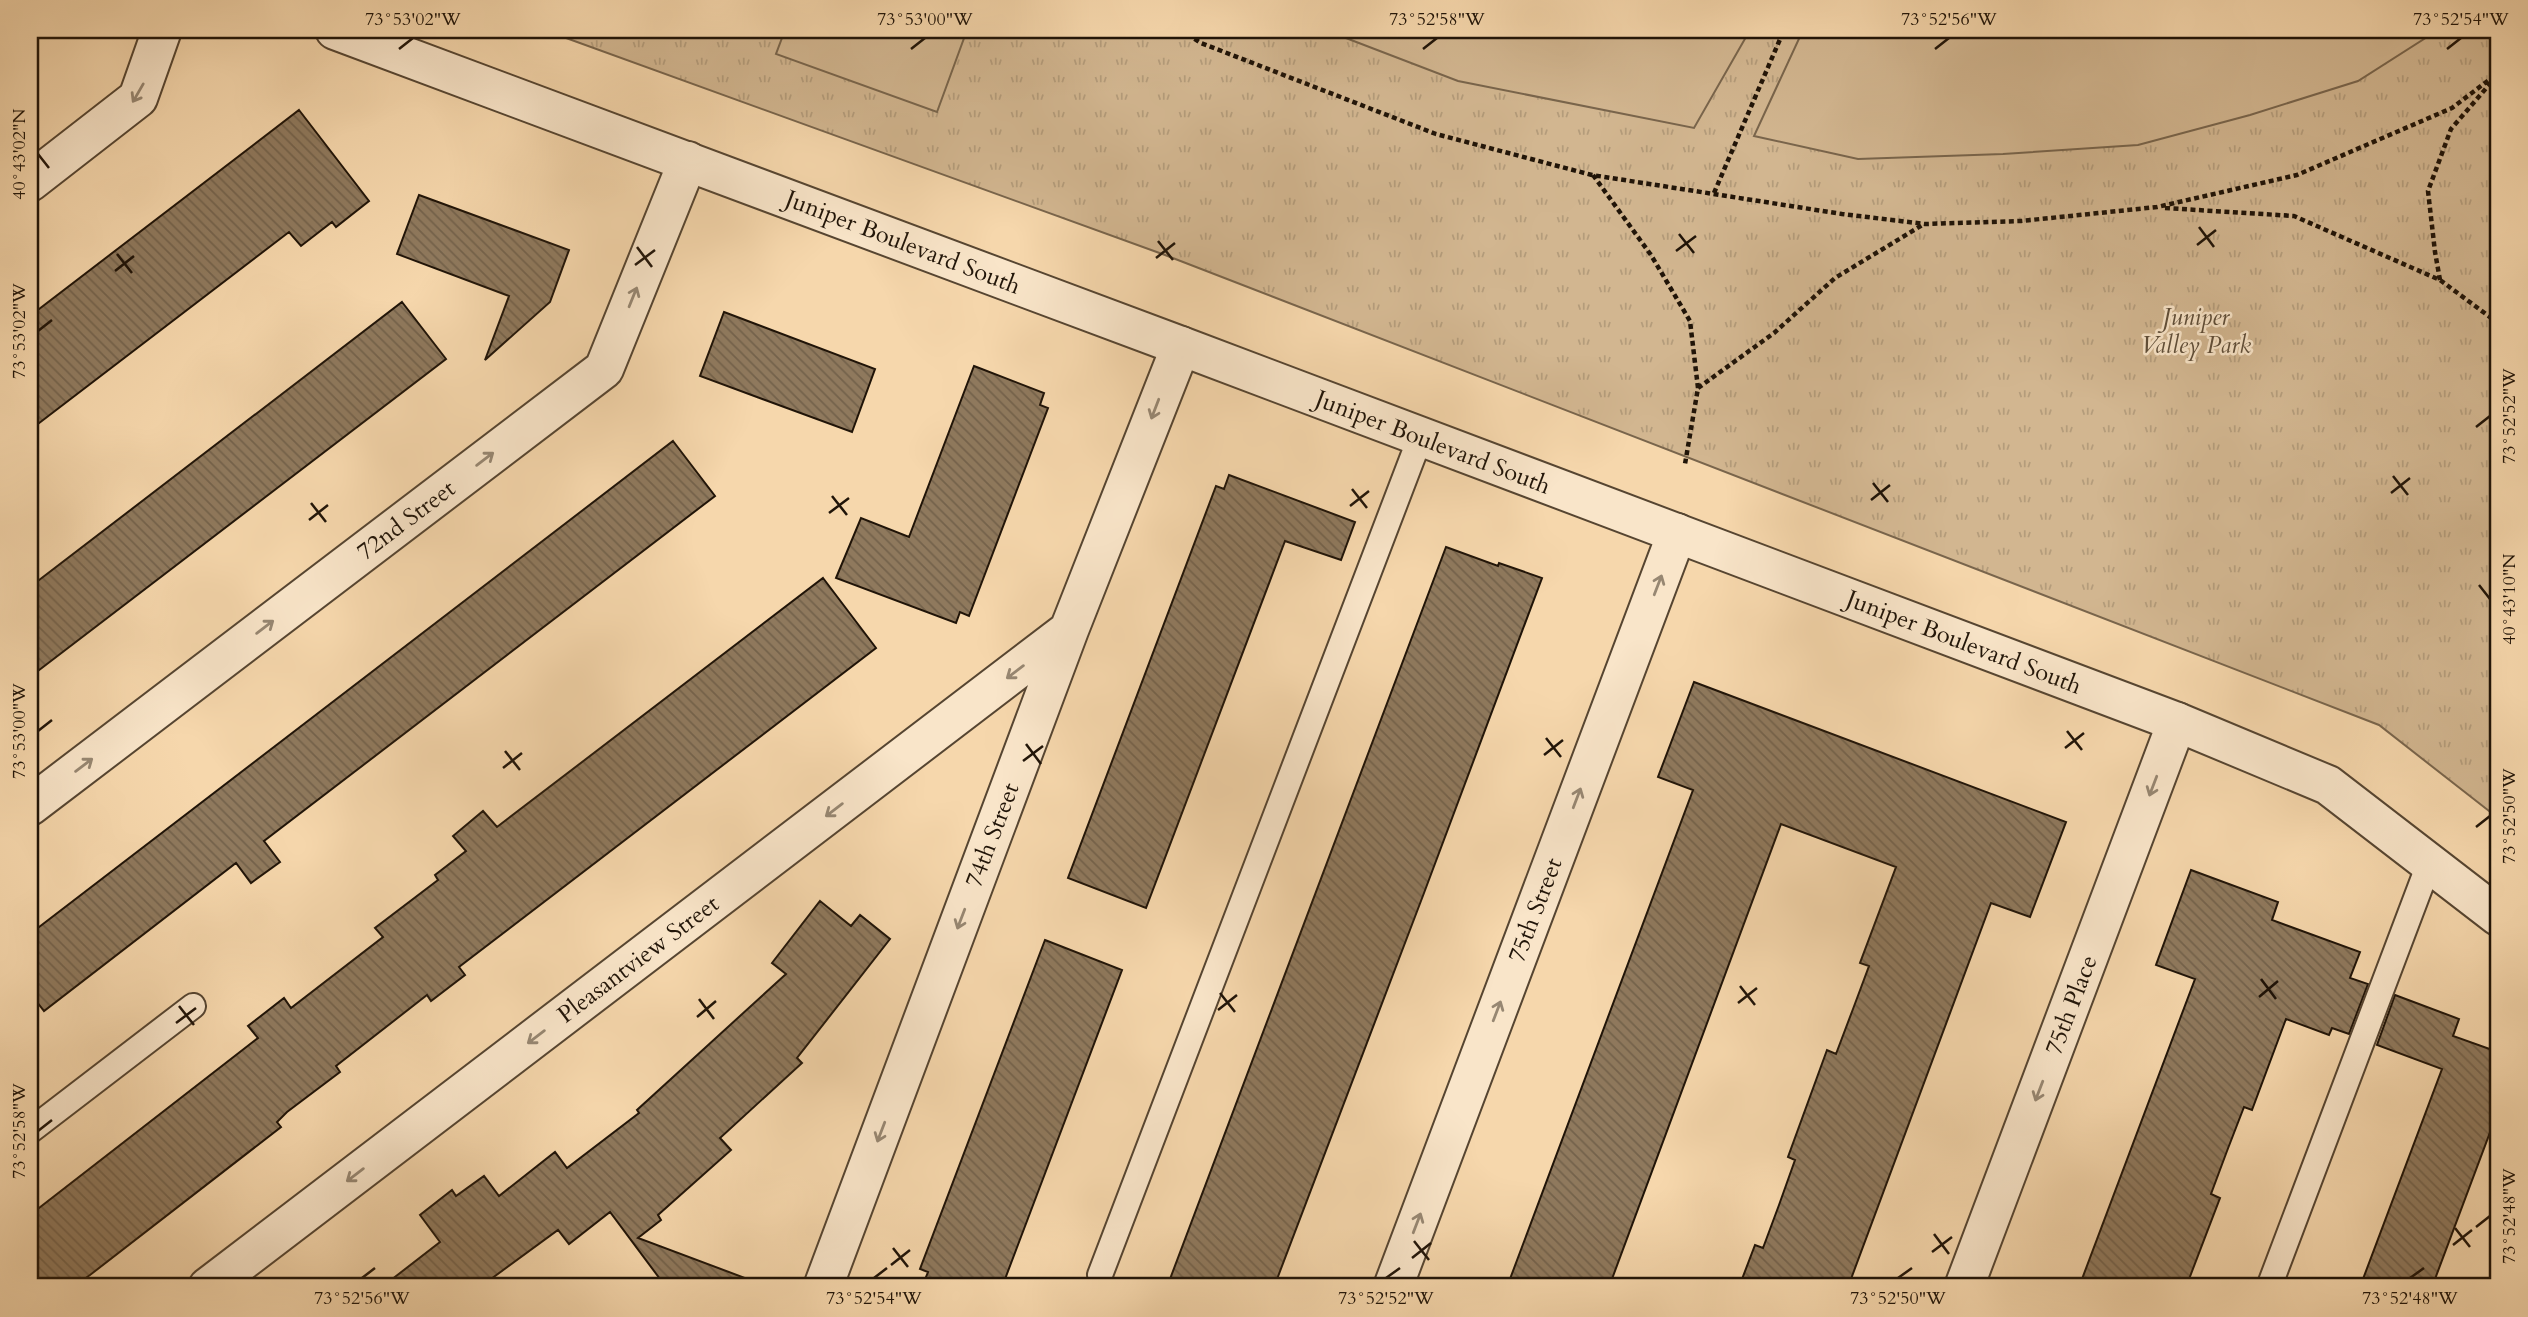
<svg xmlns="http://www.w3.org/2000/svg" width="2528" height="1317" font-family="Cardo,serif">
<defs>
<pattern id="park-tufts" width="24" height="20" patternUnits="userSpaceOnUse" patternTransform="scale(1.75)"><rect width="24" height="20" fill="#d2b690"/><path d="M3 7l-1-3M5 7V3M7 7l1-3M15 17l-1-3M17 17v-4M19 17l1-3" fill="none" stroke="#b49c7b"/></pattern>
<pattern id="building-back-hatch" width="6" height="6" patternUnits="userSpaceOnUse" patternTransform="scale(1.75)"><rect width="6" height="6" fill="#8f795d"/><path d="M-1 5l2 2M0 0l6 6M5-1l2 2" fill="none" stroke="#74624b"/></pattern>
</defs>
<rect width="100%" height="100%" fill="#f6d7ac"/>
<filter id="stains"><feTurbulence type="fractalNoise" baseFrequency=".00286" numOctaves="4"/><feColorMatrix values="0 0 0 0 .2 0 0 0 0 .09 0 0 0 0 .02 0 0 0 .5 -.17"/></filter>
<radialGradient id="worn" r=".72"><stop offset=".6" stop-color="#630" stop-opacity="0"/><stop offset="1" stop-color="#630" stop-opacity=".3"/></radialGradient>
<path fill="url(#park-tufts)" stroke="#79654c" stroke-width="2" d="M544,30H2498V818L2379,725L1165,255Z"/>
<path fill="#d2b690" stroke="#79654c" stroke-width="2" d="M785,30H967L937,112L776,54Z
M1325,30H1750L1694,128L1458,81Z
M1803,30H2438L2358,81L2250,115L2138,145L2003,154L1858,159L1754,136Z"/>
<path fill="url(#building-back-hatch)" stroke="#201408" stroke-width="2" d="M299,110L369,201L336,227L332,222L301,246L289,232L30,430V316Z
M419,195L569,250L550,302L485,360L509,296L397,254Z
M402,302L446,359L30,677V587Z
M724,312L875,369L852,432L700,376Z
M974,366L1044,393L1040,405L1048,408L969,616L960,612L956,623L836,578L861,518L909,537Z
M673,441L715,496L264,841L280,862L251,883L236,863L44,1011L30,993V934Z
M1229,475L1355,522L1341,560L1285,541L1146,908L1068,878L1216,486L1224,489Z
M1446,547L1498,566L1499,563L1542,578L1424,893L1274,1287H1167Z
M823,578L876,648L459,967L465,975L431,1001L427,995L336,1066L340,1072L287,1112L277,1122L281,1127L90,1275L73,1287H30V1215L258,1038L248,1026L284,998L291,1008L383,937L375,928L438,880L435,875L466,851L453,836L483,811L497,827Z
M1694,682L2066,822L2030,917L1991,903L1848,1287H1739L1755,1245L1763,1248L1779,1205L1795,1160L1788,1157L1827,1050L1836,1054L1853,1009L1869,966L1860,963L1896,867L1781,824L1609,1287H1507L1693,790L1658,777Z
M2191,870L2278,902L2272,920L2360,952L2350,978L2368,984L2349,1034L2332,1028L2329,1035L2286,1019L2252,1110L2244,1107L2227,1151L2211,1194L2220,1198L2186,1287H2079L2195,979L2156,965Z
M820,901L851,926L860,915L890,939L797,1058L802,1063L720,1138L731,1150L658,1215L661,1220L638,1238L761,1284L760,1287H666L610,1212L569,1244L558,1230L480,1287H382L440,1242L420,1215L452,1190L456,1196L484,1176L499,1196L555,1152L567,1168L639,1113L637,1110L786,974L772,963Z
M1045,940L1122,970L1002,1287H922L928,1272L920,1269Z
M2395,995L2459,1019L2453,1036L2498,1052V1111L2432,1287H2360L2442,1069L2377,1045Z"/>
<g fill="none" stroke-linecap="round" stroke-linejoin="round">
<defs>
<path id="service" d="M30,1131L193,1006
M1100,1275L1420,438
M2269,1287L2429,864"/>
<path id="minor" d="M30,182L138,98L162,30
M30,806L604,369L688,161
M208,1287L1069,630
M823,1287L1069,630L1181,346
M1393,1287L1677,533
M1964,1287L2177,722"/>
<path id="tertiary" d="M335,30L1181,346L2177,722L2328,785L2498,916"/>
</defs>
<use href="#service" stroke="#564531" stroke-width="28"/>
<use href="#minor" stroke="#564531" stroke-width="42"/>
<use href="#tertiary" stroke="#564531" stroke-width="42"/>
<path stroke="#201408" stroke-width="4.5" stroke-dasharray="5 3.5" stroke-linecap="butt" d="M1180,30L1201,43L1436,134L1592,175L1842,214L1925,224L2021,221L2157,207L2297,175L2452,108L2498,73
M1593,175L1651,255L1690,321L1698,388L1685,464
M1714,193L1784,30
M2165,208L2294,216L2440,280L2498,323
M2440,280L2435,252L2428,191L2451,129L2495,78
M1698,388L1774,333L1835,278L1924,224"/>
<use href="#service" stroke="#f9e5c9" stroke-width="24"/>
<use href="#minor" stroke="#f9e5c9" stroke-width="38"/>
<use href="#tertiary" stroke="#f9e5c9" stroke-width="38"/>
</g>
<defs><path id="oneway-shaft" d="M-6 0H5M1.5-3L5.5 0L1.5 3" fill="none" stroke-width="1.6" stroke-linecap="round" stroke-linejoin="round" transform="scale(1.75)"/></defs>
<g stroke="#978772">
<use href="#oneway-shaft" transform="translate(138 93) rotate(120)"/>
<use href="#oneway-shaft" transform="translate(633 297) rotate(-68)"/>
<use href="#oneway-shaft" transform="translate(1155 409) rotate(111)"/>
<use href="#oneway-shaft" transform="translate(485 459) rotate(-37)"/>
<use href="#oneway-shaft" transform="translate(1658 585) rotate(-69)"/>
<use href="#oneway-shaft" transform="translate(265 627) rotate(-37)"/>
<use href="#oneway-shaft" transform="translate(1015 672) rotate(143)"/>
<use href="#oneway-shaft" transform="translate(84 765) rotate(-37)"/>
<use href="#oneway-shaft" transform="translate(2153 786) rotate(111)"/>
<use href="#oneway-shaft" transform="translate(1577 798) rotate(-69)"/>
<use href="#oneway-shaft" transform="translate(834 810) rotate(143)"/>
<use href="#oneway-shaft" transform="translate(961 919) rotate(111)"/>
<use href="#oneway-shaft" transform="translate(1497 1011) rotate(-69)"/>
<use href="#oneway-shaft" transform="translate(536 1037) rotate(143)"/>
<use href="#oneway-shaft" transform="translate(2039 1091) rotate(111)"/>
<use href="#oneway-shaft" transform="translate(881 1132) rotate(111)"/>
<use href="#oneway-shaft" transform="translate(355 1175) rotate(143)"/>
<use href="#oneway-shaft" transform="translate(1417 1223) rotate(-69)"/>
</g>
<path fill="none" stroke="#201408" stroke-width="2.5" d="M399,49L413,38M911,49L925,38M1423,49L1437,38M1935,49L1949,38M2447,49L2461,38M38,154L49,168M2199,227L2214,247M1679,234L1694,253M1158,241L1173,260M2197,245L2216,230M637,247L652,267M1676,251L1696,236M117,254L132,273M1156,258L1175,243M635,265L655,250M115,271L134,256M38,331L52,320M2476,427L2490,416M2393,476L2408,495M1873,483L1888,502M1352,489L1367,508M2391,493L2410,478M832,496L847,515M1871,500L1890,485M311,503L326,522M1350,506L1369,491M829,513L849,498M309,520L328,505M2479,585L2490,599M38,731L52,720M2067,731L2082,750M1546,738L1561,757M1026,744L1041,764M2065,748L2084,733M505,751L520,770M1544,755L1563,740M1023,761L1043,746M503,768L522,753M2476,827L2490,816M2261,979L2276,999M1740,986L1755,1005M1220,993L1235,1012M2259,997L2278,981M699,999L714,1019M1738,1003L1757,988M179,1006L194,1025M1218,1010L1237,995M697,1017L716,1001M176,1023L196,1008M38,1131L52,1120M2476,1227L2490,1216M2455,1228L2470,1247M1934,1234L1949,1254M1414,1241L1429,1260M2453,1245L2472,1230M893,1248L908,1267M1932,1252L1952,1237M1412,1258L1431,1243M891,1265L910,1250M362,1278L375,1268M874,1278L887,1268M1386,1278L1400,1268M1898,1278L1912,1268M2410,1278L2424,1268"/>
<g text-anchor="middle" stroke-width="5" stroke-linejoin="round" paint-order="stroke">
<g font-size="24" fill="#201408" stroke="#f9e5c9">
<text transform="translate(903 242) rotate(21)" y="8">Juniper Boulevard South</text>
<text transform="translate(1433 442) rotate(21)" y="8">Juniper Boulevard South</text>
<text transform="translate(406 520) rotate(-37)" y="8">72nd Street</text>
<text transform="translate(1964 642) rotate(21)" y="8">Juniper Boulevard South</text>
<text transform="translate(992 835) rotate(-69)" y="8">74th Street</text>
<text transform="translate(1535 910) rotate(-69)" y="8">75th Street</text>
<text transform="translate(638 959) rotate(-37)" y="8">Pleasantview Street</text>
<text transform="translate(2071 1005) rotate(-69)" y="8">75th Place</text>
</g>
<g font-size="24" font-style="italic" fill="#5e4d38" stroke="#f9e5c9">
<text x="2196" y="325">Juniper<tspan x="2196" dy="28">Valley Park</tspan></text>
</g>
</g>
<rect width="2528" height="1317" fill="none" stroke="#f6d7ac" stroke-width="77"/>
<rect x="38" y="38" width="2452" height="1240" fill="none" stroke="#201408" stroke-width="2.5"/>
<g font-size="18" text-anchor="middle" fill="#201408">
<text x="413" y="25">73°53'02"W</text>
<text x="925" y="25">73°53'00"W</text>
<text x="1437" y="25">73°52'58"W</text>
<text x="1949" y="25">73°52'56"W</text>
<text x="2461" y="25">73°52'54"W</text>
<text transform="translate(19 154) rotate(-90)" y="6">40°43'02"N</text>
<text transform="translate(19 331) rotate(-90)" y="6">73°53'02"W</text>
<text transform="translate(2509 416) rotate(-90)" y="6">73°52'52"W</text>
<text transform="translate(2509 599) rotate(-90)" y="6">40°43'10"N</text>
<text transform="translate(19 731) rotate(-90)" y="6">73°53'00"W</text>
<text transform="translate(2509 816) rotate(-90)" y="6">73°52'50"W</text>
<text transform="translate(19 1131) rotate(-90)" y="6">73°52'58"W</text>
<text transform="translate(2509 1216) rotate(-90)" y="6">73°52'48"W</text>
<text x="362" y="1304">73°52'56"W</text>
<text x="874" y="1304">73°52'54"W</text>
<text x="1386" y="1304">73°52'52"W</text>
<text x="1898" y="1304">73°52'50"W</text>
<text x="2410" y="1304">73°52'48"W</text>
</g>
<rect width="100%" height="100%" filter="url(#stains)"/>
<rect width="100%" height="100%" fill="url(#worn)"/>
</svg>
